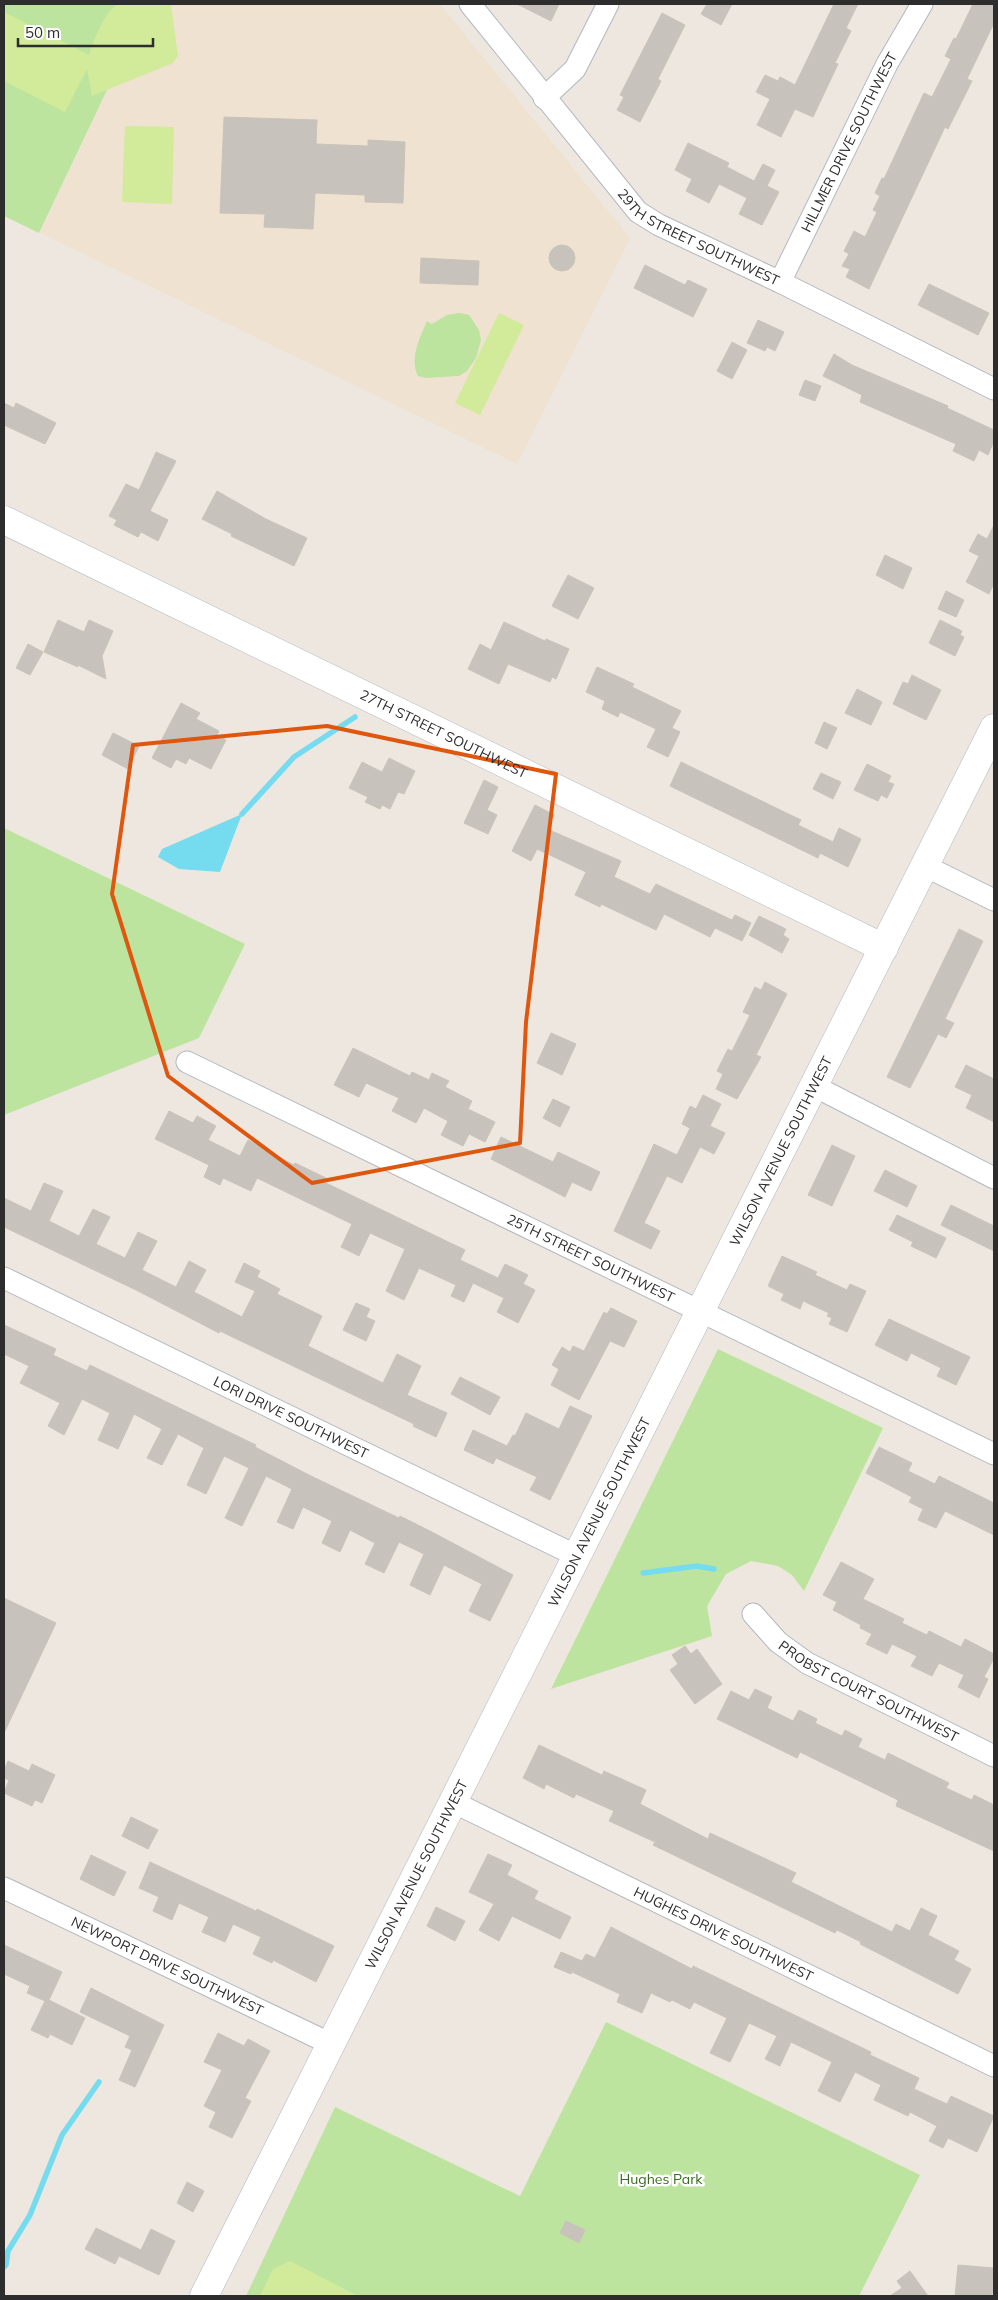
<svg xmlns="http://www.w3.org/2000/svg" width="998" height="2300" font-family="Mulish,sans-serif">
<rect width="100%" height="100%" fill="#eee7e0"/>
<path fill="#efe2d0" d="M148,4H440L630,238L517,464L40,233Z"/>
<path fill="#bde49e" d="M4,4H148L39,233L4,216Z
M459,313L469,315L479,330L481,340L476,358L467,371L459,376L426,378L418,376C409,358 420,338 427,321L432,324L447,315Z
M4,828L245,944L199,1038L4,1115Z
M718,1349L883,1428L804,1591L792,1575L778,1566L751,1561L726,1574L707,1606L712,1636L551,1689Z
M606,2022L920,2175L859,2296H246L335,2107L520,2196Z"/>
<path fill="#d1eb9a" d="M117,4H171L178,56L173,63L92,96L87,69L65,112L4,81V12L89,55C95,37 102,17 117,4Z
M125,126L174,127L172,204L122,202Z
M499,313L524,325L480,415L455,403Z
M290,2261L358,2296H260L273,2269Z"/>
<path fill="#75dbef" d="M242,814L220,872L179,869L158,857L162,849Z"/>
<g fill="none" stroke-linecap="round" stroke-linejoin="round">
<path stroke="#75dbef" stroke-width="5.5" d="M242,814L294,757L355,717
M643,1573L697,1566L714,1569
M4,2267L6,2265L8,2251L30,2215L62,2135L99,2082"/>
</g>
<path fill="#c7c2bb" stroke="#cac3b9" d="M517,4H559L551,21Z
M707,4H732L721,25L701,14Z
M834,4H858L846,28L851,31L835,63L838,64L813,117L795,109L781,137L757,125L770,99L756,92L765,75L778,81L780,77L795,85Z
M973,4H994V23L967,79L972,81L948,129L945,127L869,289L846,277L850,269L842,266L849,254L844,251L854,231L865,237L877,212L873,210L880,196L875,193L882,178L884,179L924,93L932,97L951,59L945,56L954,38L956,39Z
M662,13L685,25L658,79L661,81L640,122L617,110L624,97L620,95Z
M224,117L317,120L316,144L368,146V140L405,142L403,203L365,202V195L315,193L313,229L264,227L265,214L220,213Z
M688,143L729,163L727,167L754,181L763,164L775,170L767,186L779,192L762,225L739,214L747,198L719,184L709,203L686,191L692,179L675,170Z
M549 258a13 13 0 1 1 26 0a13 13 0 1 1-26 0Z
M421,258L479,261L478,285L420,283Z
M645,265L685,285L688,280L707,289L693,317L634,288Z
M929,284L989,313L978,335L918,305Z
M758,320L784,332L775,351L767,347L765,351L747,343Z
M732,342L747,350L732,379L717,371Z
M834,354L852,365L948,406L947,408L994,430V441L988,455L979,450L974,461L953,451L956,444L860,402L862,395L823,376Z
M805,380L821,386L815,401L799,395Z
M4,403L14,408L16,403L56,423L45,444L4,425Z
M156,452L176,461L150,511L168,520L158,541L141,532L138,537L114,525L117,520L109,516L126,484L139,490Z
M217,491L266,519L307,538L294,566L231,536L232,534L202,519Z
M994,525V583L989,594L966,582L979,556L969,551L978,534L987,539Z
M885,555L912,568L903,589L876,575Z
M568,575L594,588L578,619L552,606Z
M946,591L964,600L956,617L938,609Z
M58,620L84,632L89,620L113,631L102,656L106,679L78,665V667L44,652Z
M940,620L962,631L960,635L964,637L955,656L929,643Z
M504,622L545,641L546,639L569,649L556,679L552,677L550,682L508,664L499,684L468,669L480,644L491,650Z
M28,644L43,652L30,675L16,668Z
M597,667L634,684L632,687L681,711L672,728L680,732L668,757L647,747L656,729L620,712L618,717L602,709L605,701L586,692Z
M912,675L941,690L926,720L893,704L903,682L908,684Z
M857,689L882,702L871,725L845,713Z
M181,703L200,713L196,719L219,731L217,735L226,740L211,769L189,758L186,764L176,759L171,768L152,758Z
M824,722L837,728L827,749L815,743Z
M113,733L139,746L128,769L102,755Z
M389,758L415,771L404,794L398,792L390,809L382,805L380,809L365,802L368,797L349,788L362,762L382,772Z
M681,762L801,820L798,825L833,842L839,828L861,839L848,867L820,853L818,858L670,786Z
M867,764L891,776L888,782L894,784L887,798L881,795L878,801L854,790Z
M821,773L841,782L833,799L813,789Z
M484,780L498,787L487,810L497,815L488,834L464,823Z
M535,805L554,815L547,829L621,861L614,877L650,894L656,884L732,920L735,915L751,923L742,941L715,928L710,937L664,914L656,930L601,904L600,907L575,895L586,872L537,849L531,861L512,851Z
M759,916L786,929L783,935L789,939L782,953L749,935Z
M959,929L983,941L945,1019L954,1023L946,1038L938,1034L910,1088L887,1077Z
M765,982L787,994L756,1055L761,1057L737,1099L716,1089L723,1074L717,1071L728,1049L732,1051L750,1015L743,1012L755,987L761,990Z
M551,1033L576,1044L562,1075L537,1063Z
M353,1048L410,1076L412,1072L429,1080L432,1073L449,1081L445,1087L472,1101L468,1109L495,1122L485,1142L469,1134L463,1146L441,1135L448,1121L424,1108L416,1123L392,1111L399,1098L366,1083L359,1097L334,1085Z
M966,1065L994,1079V1122L966,1108L972,1095L955,1087Z
M703,1095L721,1104L710,1126L725,1133L714,1154L700,1147L682,1183L667,1176L644,1223L660,1231L651,1249L614,1231L654,1144L677,1155L690,1128L682,1124L690,1106L696,1109Z
M553,1099L570,1107L560,1127L543,1118Z
M169,1111L193,1123L197,1116L216,1126L208,1140L240,1156L248,1140L294,1165L295,1163L326,1178L324,1182L465,1250L460,1260L498,1278L505,1264L528,1275L523,1284L535,1290L518,1323L497,1312L504,1298L473,1283L464,1302L451,1296L456,1285L419,1268L404,1300L386,1291L405,1249L370,1233L359,1256L341,1247L352,1224L257,1178L251,1191L223,1178L220,1185L204,1177L209,1165L155,1139Z
M501,1137L553,1162L558,1152L600,1172L591,1191L572,1182L565,1197L491,1159Z
M832,1145L855,1156L832,1206L808,1195Z
M885,1170L917,1186L907,1207L874,1191Z
M44,1183L63,1191L49,1221L79,1236L93,1209L110,1217L96,1244L125,1258L138,1232L157,1241L142,1270L176,1287L189,1261L206,1270L194,1292L242,1317L255,1291L235,1282L244,1263L260,1271L257,1277L280,1289L277,1294L322,1316L308,1346L383,1383L397,1354L421,1366L407,1395L447,1413L436,1437L413,1426L414,1424L220,1331L219,1333L136,1290L4,1227V1198L31,1211Z
M951,1205L994,1226V1251L941,1225Z
M897,1215L946,1238L936,1258L911,1246L913,1242L889,1230Z
M782,1256L817,1272L815,1275L847,1290L850,1284L866,1291L847,1332L829,1324L832,1318L827,1316L829,1313L803,1301L800,1309L781,1300L784,1294L768,1286Z
M356,1303L370,1309L366,1317L375,1321L366,1341L343,1330Z
M611,1308L637,1321L624,1347L610,1341L579,1400L551,1385L559,1369L552,1365L562,1347L570,1352L573,1346L584,1351L604,1312L607,1314Z
M889,1319L970,1357L956,1385L937,1376L941,1368L911,1353L907,1361L875,1345Z
M4,1325L56,1349L53,1355L87,1371L90,1365L256,1445L255,1447L311,1476L399,1518L400,1516L430,1531L513,1575L490,1621L469,1611L482,1584L444,1565L430,1595L410,1585L424,1554L399,1542L384,1573L365,1564L375,1543L350,1530L340,1552L322,1543L332,1521L303,1507L293,1529L277,1522L292,1489L266,1476L242,1526L225,1518L249,1468L224,1456L206,1494L187,1485L204,1448L178,1434L162,1465L147,1458L162,1429L134,1414L118,1449L98,1440L110,1413L82,1399L64,1435L48,1426L60,1403L20,1383L29,1366L4,1354Z
M460,1377L500,1397L490,1415L451,1394Z
M570,1406L592,1416L550,1500L530,1490L537,1477L496,1458L493,1464L464,1450L473,1430L507,1446L513,1435L515,1436L526,1413L559,1429Z
M879,1447L912,1463L908,1471L935,1484L939,1476L994,1503V1535L945,1511L936,1528L918,1520L923,1509L909,1502L912,1497L866,1473Z
M841,1562L874,1579L863,1599L904,1619L902,1623L927,1635L929,1631L961,1647L965,1639L994,1654V1658L984,1677L988,1679L979,1698L958,1687L964,1675L939,1663L932,1676L911,1666L917,1656L892,1644L887,1654L866,1644L872,1634L860,1628L861,1625L833,1610L837,1602L823,1595Z
M4,1598L56,1623L4,1733Z
M685,1646L691,1654L697,1649L722,1684L695,1704L670,1670L678,1664L672,1655Z
M755,1689L772,1697L767,1708L793,1721L799,1710L817,1719L815,1723L842,1736L845,1730L862,1739L858,1747L885,1760L888,1753L949,1783L946,1788L972,1800L974,1795L994,1805V1851L896,1806L898,1800L800,1752L797,1758L717,1719L731,1691L749,1700Z
M539,1745L602,1775L604,1771L646,1790L640,1804L708,1839L710,1833L796,1873L791,1882L892,1932L896,1924L910,1931L921,1908L937,1916L928,1935L959,1951L954,1960L971,1969L958,1994L860,1944L861,1942L837,1930L835,1933L653,1845L655,1842L609,1821L614,1811L576,1794L574,1798L546,1784L544,1789L523,1778Z
M8,1761L29,1771L32,1764L55,1775L42,1803L35,1800L32,1806L4,1793L9,1780L4,1778V1770Z
M131,1817L158,1830L148,1849L122,1836Z
M488,1854L512,1865L507,1875L538,1891L534,1899L571,1917L560,1939L512,1916L499,1941L479,1930L494,1904L469,1892Z
M91,1855L126,1872L114,1896L80,1879Z
M150,1862L256,1911L257,1909L334,1946L316,1982L273,1960L272,1963L253,1954L261,1937L233,1924L225,1942L202,1932L209,1917L179,1903L172,1920L153,1911L159,1897L139,1888Z
M436,1907L465,1921L455,1941L427,1926Z
M611,1927L692,1969L693,1966L871,2052L870,2055L919,2078L914,2089L947,2104L951,2096L994,2116L977,2152L948,2138L943,2148L929,2141L937,2126L910,2112L908,2116L874,2100L881,2085L855,2072L840,2102L818,2091L832,2062L791,2042L780,2066L765,2059L777,2036L749,2023L730,2062L710,2053L727,2018L694,2002L690,2009L672,2000L670,2002L651,1993L642,2013L617,2002L620,1994L572,1972L571,1974L554,1967L561,1952L582,1961L586,1954L595,1958Z
M4,1945L62,1972L49,2000L85,2018L72,2045L50,2034L48,2038L31,2030L45,2001L27,1993L30,1986L4,1974Z
M91,1988L164,2025L135,2087L119,2080L132,2050L125,2047L130,2036L80,2012Z
M218,2033L244,2046L248,2039L270,2051L245,2098L251,2101L232,2138L209,2127L216,2112L204,2106L222,2070L204,2062Z
M187,2182L204,2191L193,2212L177,2203Z
M566,2221L585,2230L579,2243L560,2233Z
M96,2228L141,2250L151,2229L175,2241L159,2275L119,2256L115,2264L85,2249Z
M958,2265L994,2268L992,2296H955Z
M910,2271L928,2296H890L902,2288L897,2281Z"/>
<g fill="none" stroke-linecap="round" stroke-linejoin="round">
<defs>
<g id="minor">
<path id="s1" d="M470,4L638,212L659,225L780,282L994,389"/>
<path d="M544,98L575,69L608,4"/>
<path id="s2" d="M780,282L887,64L922,4"/>
<path d="M925,866L994,900"/>
<path id="s3" d="M187,1062L994,1454"/>
<path d="M814,1086L994,1178"/>
<path id="s4" d="M4,1278L577,1556"/>
<path id="s5" d="M753,1614L778,1642L807,1663L994,1756"/>
<path id="s6" d="M453,1802L994,2066"/>
<path id="s7" d="M4,1888L331,2044"/>
</g>
<g id="tertiary">
<path id="s8" d="M4,520L884,948"/>
</g>
<g id="secondary">
<path id="s9" d="M204,2296L994,728"/>
</g>
</defs>
<use href="#minor" stroke="#b3b7c0" stroke-width="23"/>
<use href="#tertiary" stroke="#b3b7c0" stroke-width="29"/>
<use href="#secondary" stroke="#b3b7c0" stroke-width="29"/>
<use href="#minor" stroke="#fff" stroke-width="21"/>
<use href="#tertiary" stroke="#fff" stroke-width="28"/>
<use href="#secondary" stroke="#fff" stroke-width="28"/>
</g>
<path fill="none" stroke="#df570e" stroke-width="4" stroke-linejoin="round" d="M327,726L556,774L526,1022L520,1143L312,1183L168,1076L112,894L133,745Z"/>
<g text-anchor="middle" stroke-width="5" stroke-linejoin="round" paint-order="stroke">
<g font-size="14" fill="#2d2d2d" stroke="#fff">
<text dy="5" stroke="none"><textPath href="#s2" startOffset="156">HILLMER DRIVE SOUTHWEST</textPath></text>
<text dy="5" stroke="none"><textPath href="#s1" startOffset="332">29TH STREET SOUTHWEST</textPath></text>
<text dy="5" stroke="none"><textPath href="#s8" startOffset="489">27TH STREET SOUTHWEST</textPath></text>
<text dy="5" stroke="none"><textPath href="#s9" startOffset="1282">WILSON AVENUE SOUTHWEST</textPath></text>
<text dy="5" stroke="none"><textPath href="#s3" startOffset="449">25TH STREET SOUTHWEST</textPath></text>
<text dy="5" stroke="none"><textPath href="#s4" startOffset="319">LORI DRIVE SOUTHWEST</textPath></text>
<text dy="5" stroke="none"><textPath href="#s9" startOffset="878">WILSON AVENUE SOUTHWEST</textPath></text>
<text dy="5" stroke="none"><textPath href="#s5" startOffset="141">PROBST COURT SOUTHWEST</textPath></text>
<text dy="5" stroke="none"><textPath href="#s9" startOffset="472">WILSON AVENUE SOUTHWEST</textPath></text>
<text dy="5" stroke="none"><textPath href="#s6" startOffset="301">HUGHES DRIVE SOUTHWEST</textPath></text>
<text dy="5" stroke="none"><textPath href="#s7" startOffset="181">NEWPORT DRIVE SOUTHWEST</textPath></text>
</g>
<g font-size="14" fill="#356c1b" stroke="#fff">
<text x="661" y="2184">Hughes Park</text>
</g>
</g>
<rect width="998" height="2300" fill="none" stroke="#2d2d2d" stroke-width="10"/>
<path d="M18 38v8h135v-8" fill="none" stroke="#2d2d2d" stroke-width="2.5"/>
<text x="25" y="38" font-size="15" fill="#2d2d2d" stroke="#ffffff" stroke-width="4" paint-order="stroke">50 m</text>
</svg>
